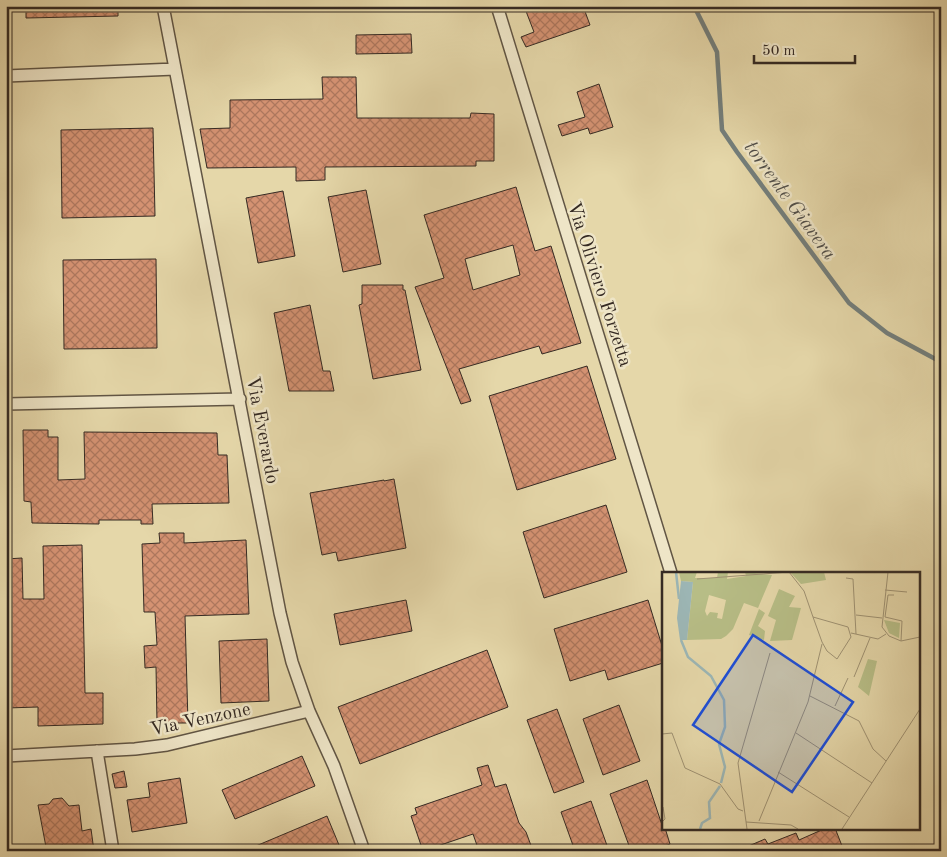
<svg xmlns="http://www.w3.org/2000/svg" width="947" height="857" font-family="'Old Standard TT',serif">
<defs>
<pattern id="building-cross-hatch" width="8" height="8" patternUnits="userSpaceOnUse" patternTransform="scale(1.25)"><rect width="8" height="8" fill="#d49272"/><path d="M0 0l8 8M0 8l8-8" fill="none" stroke="#ad775d"/></pattern>
</defs>
<rect width="100%" height="100%" fill="#e5d7a9"/>
<filter id="stains"><feTurbulence type="fractalNoise" baseFrequency=".004" numOctaves="4"/><feColorMatrix values="0 0 0 0 .2 0 0 0 0 .09 0 0 0 0 .02 0 0 0 .5 -.17"/></filter>
<radialGradient id="worn" r=".72"><stop offset=".6" stop-color="#630" stop-opacity="0"/><stop offset="1" stop-color="#630" stop-opacity=".3"/></radialGradient>
<g fill="none" stroke-linecap="round" stroke-linejoin="round">
<path stroke="#737e7b" stroke-width="4.5" d="M694,6L717,52L722,130L737,152L849,303L887,333L941,362"/>
</g>
<path fill="url(#building-cross-hatch)" stroke="#352a23" fill-rule="evenodd" d="M26,6H118V16L26,18Z
M524,6H583L590,25L526,47L521,37L534,32Z
M411,34L412,53L356,54V35Z
M322,77H356L357,118H470L471,113L494,114V161H476V166L325,167V180L296,181V167L207,168L200,129L230,128V100L323,99Z
M599,84L613,127L590,134L588,128L562,136L558,125L585,117L577,92Z
M153,128L155,216L62,218L61,130Z
M516,187L535,251L551,246L581,343L542,354L539,346L459,369L471,401L461,404L415,287L444,278L424,215ZM513,245L520,275L473,290L465,259Z
M366,190L381,264L343,272L328,197Z
M283,191L295,256L258,263L246,198Z
M156,259L157,348L64,349L63,260Z
M362,285H403V290H405L421,370L373,379L359,305L362,304Z
M310,305L323,371H330L334,391H289L274,313Z
M587,366L616,459L517,490L489,396Z
M23,430H48V437H58V480L85,479L84,432L217,433L218,455H227L229,503L152,504L153,524H141V520H99V524L32,523L31,502L24,501Z
M394,479L406,548L338,561L336,552L322,555L310,493L384,480V481Z
M606,505L627,572L544,598L523,532Z
M159,533H184V543L246,540L249,614L185,616L188,723H157L156,667L145,668L144,646L157,645L155,612H144L142,544L160,543Z
M82,545L85,693H103V724L38,726V707L6,708V559L22,558L23,599H44L43,546Z
M406,600L412,631L340,645L334,614Z
M648,600L663,649V663L608,680L605,670L570,681L554,629Z
M267,639L269,701L221,703L219,641Z
M487,650L508,707L360,764L338,707Z
M619,705L640,761L603,775L583,719Z
M557,709L584,782L554,793L527,720Z
M302,756L315,786L235,819L222,790Z
M488,765L495,787L506,784L519,823L526,832L533,851H479L473,834L423,851L411,816L417,814L415,808L482,785L477,768Z
M124,771L127,787L115,788L112,774Z
M180,778L187,823L132,832L127,800L150,797L148,783Z
M647,780L663,828H665L670,844L651,851H631L610,794Z
M62,798L69,806L79,805L82,831L91,829L94,851H63V845L46,847L38,805L49,804L53,799Z
M591,801L609,851H575L561,812Z
M327,816L339,845L324,851H244Z
M826,828H835L844,851H737L765,839L768,844L796,833L799,840Z"/>
<g fill="none" stroke-linecap="round" stroke-linejoin="round">
<defs>
<path id="minor" d="M163,6L280,613L292,662L309,711L334,766L364,851
M497,6L671,573
M6,76L175,69
M6,404L240,399
M97,751L113,851
M6,756L135,749L167,745L309,711"/>
</defs>
<use href="#minor" stroke="#615544" stroke-width="14"/>
<use href="#minor" stroke="#eee5c7" stroke-width="11"/>
</g>
<g text-anchor="middle" stroke-width="5" stroke-linejoin="round" paint-order="stroke">
<g font-size="19" fill="#352a23" stroke="#eee5c7">
<text transform="translate(601 284) rotate(72)" y="7">Via Oliviero Forzetta</text>
<text transform="translate(264 430) rotate(79)" y="7">Via Everardo</text>
<text transform="translate(200 718) rotate(-12)" y="7">Via Venzone</text>
</g>
<g font-size="20" font-style="italic" fill="#4f4d48" stroke="#eee5c7">
<text transform="translate(791 200) rotate(54)" y="7">torrente Giavera</text>
</g>
</g>
<g transform="translate(662 572)">
<rect width="258" height="258" fill="#e5d7a9"/>
<path d="M17,0H35L33,6H55L56,0H66L65,7L84,4L83,0L110,3L96,36L82,31L71,57L64,64L59,67L25,68L31,10L19,9ZM47,23L64,28L60,47L55,46L56,41L48,40L45,44L43,39ZM128,0H162L164,8L139,12ZM97,37L103,41L96,54L103,59L102,68L87,63ZM206,87L215,89L207,124L196,115Z" fill="#b7bd86" fill-rule="evenodd"/>
<path d="M117,17L133,24L127,35L139,36L130,68L108,69L114,48L106,44ZM222,48L238,51L237,66L227,61Z" fill="#b7bd86"/>
<path d="M19,9L31,10L25,68H18L15,46Z" fill="#9cb6b5"/>
<path fill="none" stroke="#9cb6b5" stroke-width="2.5" d="M14,0L17,27M19,68L26,85L49,104L62,128L63,155L57,172L63,195L59,211M38,257L40,251L48,246L47,230L58,214"/>
<path fill="none" stroke="#9f9273" stroke-width="1" d="M226,0L220,55L227,64L239,69L258,65M184,6L191,7L194,62M35,7L127,0L142,19L151,45L160,70L165,79L175,87L189,65L186,55L151,45M223,18L245,20M232,23H226L223,45L240,49L239,69M194,43L220,46M189,61L216,67L224,62M192,105L208,66M148,124L197,149L211,177L224,189M173,134L186,106M134,161L210,211M0,162L10,161L23,196L58,212L76,237L81,239M116,200L187,245M97,249L146,130L160,72M0,250L3,247L1,235M84,250L129,253L136,257M85,257L76,191L108,81M180,257L258,137"/>
<path fill="#1d4ed8" fill-opacity="0.15" stroke="#1d4ed8" stroke-width="2.5" d="M91,63L191,130L130,220L31,153Z"/>
<rect width="258" height="258" fill="none" stroke="#352a23" stroke-width="2.5"/>
</g>
<rect width="947" height="857" fill="none" stroke="#e5d7a9" stroke-width="25"/>
<rect x="8" y="8" width="932" height="842" fill="none" stroke="#352a23" stroke-width="2.5"/>
<rect x="12" y="12" width="922" height="832" fill="none" stroke="#352a23"/>
<path d="M754 55v8h101v-8" fill="none" stroke="#352a23" stroke-width="2.5"/>
<text x="762" y="55" font-size="15" fill="#352a23" stroke="#eee5c7" stroke-width="4" paint-order="stroke">50 m</text>
<rect width="100%" height="100%" filter="url(#stains)"/>
<rect width="100%" height="100%" fill="url(#worn)"/>
</svg>
